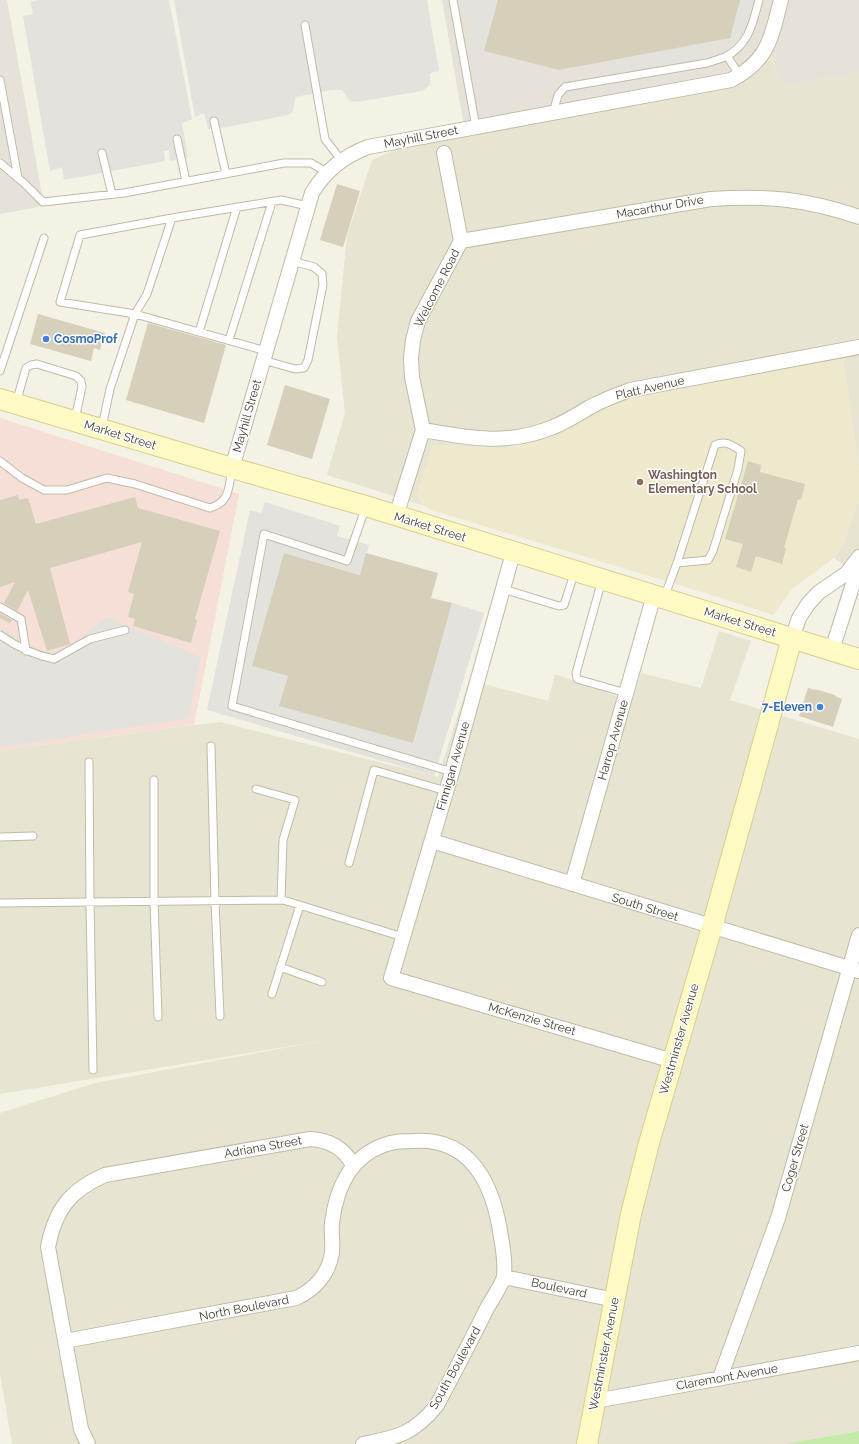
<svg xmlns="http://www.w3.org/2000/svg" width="859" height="1444" font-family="Raleway,sans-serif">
<rect width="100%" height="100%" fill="#f4f1e5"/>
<path fill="#e8e4d2" d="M768,50L783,86L859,73V470L843,358L806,359L759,367L626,398L608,407L590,419L555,438L504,448L467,447L417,494L422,505L327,475L345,413L337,337L347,236L372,160L401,147Z
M859,497V576L834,558L844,542Z
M719,631L751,641L730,700L859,739V1431L785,1444H12L0,1374V1113L95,1083L327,1040L0,1094V750L220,722L438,777L469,680L548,701L555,674L632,702L641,673L701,688Z"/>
<path fill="#e6e2da" d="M0,0H7L44,206L0,214Z
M442,0H859V73L783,86L769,51L735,80L465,132Z"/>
<path fill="#eee9cd" d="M843,358L859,470V497L844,542L834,558L792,589L773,615L705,593L431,510L422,505L417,494L432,446L443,444L467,447L504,448L555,438L589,419L608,407L626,398Z"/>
<path fill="#f5dfd7" d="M0,418L239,494L194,725L0,750Z"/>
<path fill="#c5ebaa" d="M859,1431V1444H785Z"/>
<path fill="#e4e2dd" d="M40,0H169L192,119L183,123L182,125L188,157L170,161L169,150L164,151L165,161L64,180L62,167L50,171L23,16L33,14L30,2Z
M174,0H427L439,71L430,73V81L429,86L422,91L357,102L350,101L342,90H332L295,97L293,112L288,115L227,127L208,129L204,113L195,117Z
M465,0H498L484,51L473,47Z
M741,0H753L743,37L733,28Z
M700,44L697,58L605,77L608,61Z
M265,502L340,526L337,536L369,545L364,563L365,576L284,553L253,666L288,676L280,706L413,743L452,603L484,613L434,776L207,710L250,510L261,513Z
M105,617L201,657L188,718L0,747V628L47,654L72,646Z"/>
<path fill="#d6cfb9" d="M498,0H740L730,38L559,70L484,51Z
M337,184L360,191L343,247L320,240Z
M38,314L105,333L100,350L94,348L91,361L30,344Z
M148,323L226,345L204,423L126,400Z
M285,385L330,399L312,459L267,445Z
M748,461L761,465L760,472L805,484L801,500L798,499L784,548H786L782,564L756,556L751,572L736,567L743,544L725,539Z
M18,495L19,500L28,498L36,524L135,497L138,508L220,531L195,619L197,620L191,643L133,626L135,619L128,617L134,594L128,592L142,542L50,568L70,644L47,651L28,590L17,611L4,603L15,582L0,587V500Z
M284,553L360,575L366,553L438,573L431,598L452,603L413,743L279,706L288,676L252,666Z
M0,613L12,620L10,623L0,618Z
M808,688L815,690V689L835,695V696L842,699L833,727L799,716Z"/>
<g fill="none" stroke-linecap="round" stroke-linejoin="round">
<defs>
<path id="lane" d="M453,0L476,127
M305,25L325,139L341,160
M727,56L740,76
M0,80L18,178
M553,113L558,95L565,87L707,63C713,61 720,59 725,57C749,45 753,23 759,0
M214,121L226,174
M177,139L186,181
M102,153L112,194
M0,163L24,183L43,202L124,193L284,163H311L328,173
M199,332L237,207
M229,340L272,202
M266,351L135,314L60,302L80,235L172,218L281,200L308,206
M263,360L295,369L304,368L308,360L323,285L322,274L314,267L292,261
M0,371L44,238
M16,403L26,368L31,365L37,364L76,376L81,381L82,387L75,419
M102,427L110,389L135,314L147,294L172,218
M0,461L22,478L44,490H67L107,478L135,484L210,508C231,501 228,488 232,469
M366,506L347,561L264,534L232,706L452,772
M602,580L578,666L576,673L577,679L626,693
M503,589L559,606L564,605L575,571
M664,598L677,563L715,445C726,440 731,445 741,451L738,469L713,551L708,560L677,563
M0,607L21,619L26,651
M0,635C17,647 33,655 54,659L90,639L125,630
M211,746L215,901L220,1016
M89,762L90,902L93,1070
M154,780V901L158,1017
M256,789L295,800L283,840L281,900
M0,837L33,836
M349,863L374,770L446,791
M0,903L283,900L403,937
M280,967L322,982
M272,994L300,905"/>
<path id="street" d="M461,241L711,199C766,195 807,199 859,217
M423,430C468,438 508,446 553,427C566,422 578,414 590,407C603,400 616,395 630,390L859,347
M232,468L312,193C325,171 344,156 368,147L731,80C769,60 771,38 781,0
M396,516L423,430L412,377L411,358L413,340L418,321L461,241L444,153
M513,553L452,772L391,978L673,1061
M792,638L799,618L808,604L818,593L847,573L859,557
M832,650L859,565
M432,841L859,971
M572,884L654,595
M504,1277L615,1300
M65,1341L296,1298C314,1290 329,1274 332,1253C333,1243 331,1233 332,1223C336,1189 350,1157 384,1145C394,1141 404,1141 414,1141C473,1137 494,1188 501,1237C503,1248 505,1265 504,1276C503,1283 491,1301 487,1308C471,1341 454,1373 437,1405C414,1434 398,1437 363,1444
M720,1378L778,1218L859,935
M595,1401L859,1353
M88,1444L81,1429L48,1247C55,1210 70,1190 105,1175L310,1139C329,1140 344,1148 353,1165"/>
<path id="secondary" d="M0,399L232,468L366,506L859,659
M587,1444L631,1214L649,1143L712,927L792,638"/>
</defs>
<use href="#lane" stroke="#c0bba7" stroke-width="9"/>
<use href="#street" stroke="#c0bba7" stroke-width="16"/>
<use href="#secondary" stroke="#d7cf91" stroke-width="22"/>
<use href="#lane" stroke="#fff" stroke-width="7"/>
<use href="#street" stroke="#fff" stroke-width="14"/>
<use href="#secondary" stroke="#fff9c3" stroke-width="20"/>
</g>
<g fill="#3f7fe0" stroke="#fff" stroke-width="1.5">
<circle cx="46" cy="339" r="4"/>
<circle cx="820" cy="707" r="4"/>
</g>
<circle fill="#8d6e63" stroke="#fff" stroke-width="1.5" cx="640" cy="482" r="4"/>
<g text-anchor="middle" stroke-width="3" stroke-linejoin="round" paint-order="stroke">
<g font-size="12" fill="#474234" stroke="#fff">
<text transform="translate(421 137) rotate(-11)" y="4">Mayhill Street</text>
<text transform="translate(660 207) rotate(-10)" y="4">Macarthur Drive</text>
<text transform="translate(437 288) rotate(-63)" y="4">Welcome Road</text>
<text transform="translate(650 388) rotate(-13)" y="4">Platt Avenue</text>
<text transform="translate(247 416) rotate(-74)" y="4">Mayhill Street</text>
<text transform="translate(120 435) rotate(17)" y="4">Market Street</text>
<text transform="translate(430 527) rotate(17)" y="4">Market Street</text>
<text transform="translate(740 622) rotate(17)" y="4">Market Street</text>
<text transform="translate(613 740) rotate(-74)" y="4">Harrop Avenue</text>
<text transform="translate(453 766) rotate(-74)" y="4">Finnigan Avenue</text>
<text transform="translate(645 907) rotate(17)" y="4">South Street</text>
<text transform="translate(532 1019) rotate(16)" y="4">McKenzie Street</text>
<text transform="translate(679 1039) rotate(-74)" y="4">Westminster Avenue</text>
<text transform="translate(263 1147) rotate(-10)" y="4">Adriana Street</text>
<text transform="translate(795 1158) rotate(-74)" y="4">Coger Street</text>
<text transform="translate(559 1288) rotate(12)" y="4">Boulevard</text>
<text transform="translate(244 1308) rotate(-11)" y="4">North Boulevard</text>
<text transform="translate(604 1354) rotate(-79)" y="4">Westminster Avenue</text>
<text transform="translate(455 1368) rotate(-61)" y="4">South Boulevard</text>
<text transform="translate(727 1377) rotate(-10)" y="4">Claremont Avenue</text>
</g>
<g font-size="12" font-weight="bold" fill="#366cbe" stroke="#fff" text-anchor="start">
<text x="54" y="343">CosmoProf</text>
<text x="812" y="711" text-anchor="end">7-Eleven</text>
</g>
<g font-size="12" font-weight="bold" fill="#785e54" stroke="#fff" text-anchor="start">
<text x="648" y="479">Washington<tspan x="648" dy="14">Elementary School</tspan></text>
</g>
</g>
</svg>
